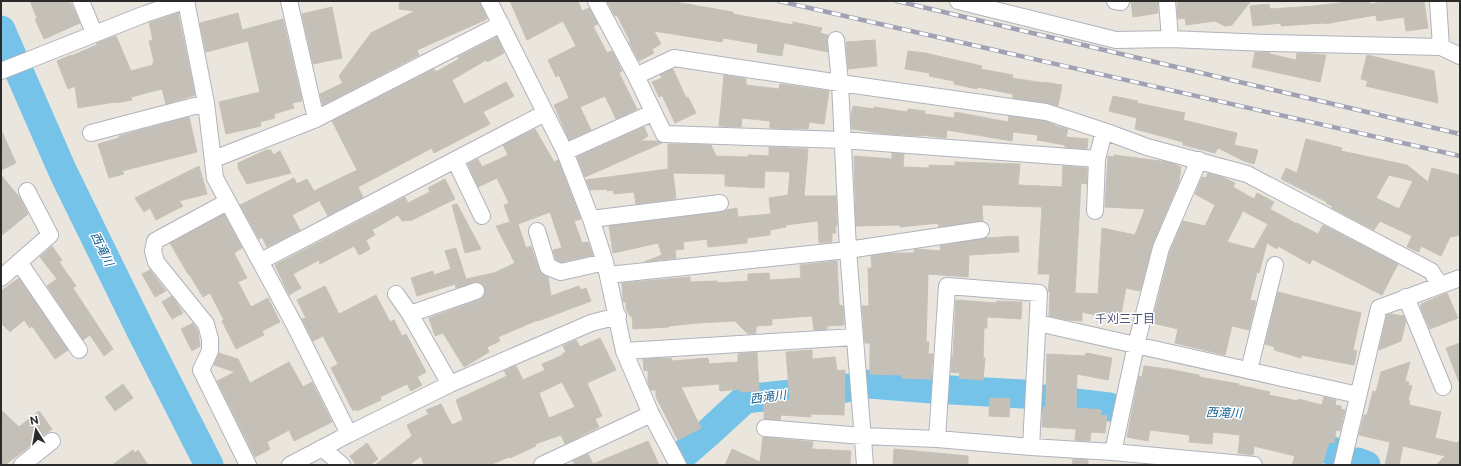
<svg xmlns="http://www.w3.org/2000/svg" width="1461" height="466" font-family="'Public Sans','Noto Sans JP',sans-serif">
<rect width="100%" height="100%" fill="#ebe6dd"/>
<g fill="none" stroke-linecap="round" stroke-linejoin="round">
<path stroke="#75c3e8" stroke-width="29" d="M1,30L63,172L141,331L209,465
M869,384L932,389
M951,390L1023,394
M1043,399L1109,407
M1291,433L1332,451
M685,453L708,433L745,399L846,388
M1358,462L1366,465"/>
</g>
<path fill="#c4c0b8" stroke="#c7c2b7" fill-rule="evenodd" d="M30,1H70L80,23L44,39L35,19L37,18Z
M400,1H480L487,19L417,50L419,55L323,105L320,94L343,83L339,76L371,33L415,11L399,9Z
M510,1H578L582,11L589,8L598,24L593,26L607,53L612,51L622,71L619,73L637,109L616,119L605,96L580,107L591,130L569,140L554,105L569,98L559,75L556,77L548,60L576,46L563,21L527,40Z
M607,1H675V2L733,12V14L793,25V22L822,28L820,33L828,35L827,41L828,52L784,43L782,56L757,52L758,44L723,38L722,42L654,31L661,44L652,49L654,53L639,61L629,42L630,41L617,15L615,16Z
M1131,1H1158V13L1133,17Z
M1177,1H1251L1232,25L1225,26L1215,21L1186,25L1185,18L1178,19Z
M1355,1H1369L1370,4L1389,1H1424L1428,28L1406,31L1404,17L1377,21L1376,15L1324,24L1323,23L1281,26V23L1253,26L1250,6L1269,4L1270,9L1314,6Z
M332,7L342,58L313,64L302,14Z
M178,13L195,95L166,104L162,89L131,97L132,100L116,103L115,102L78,108L75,86L68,89L57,61L71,55V56L97,45L96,43L116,36L131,71L153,65V62H154L149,41L153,40L149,23Z
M238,13L242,30L283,19L302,101L292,103L294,108L274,114L275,118L260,122L261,126L226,134L219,102L260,92L248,41L206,52L200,23Z
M497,37L504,53L487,62L486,60L452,80L464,104L506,82L514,96L483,112L490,124L434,153L432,148L358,187L363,197L328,216L314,191L319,201L292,215L300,230L267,247L262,237L259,239L240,205L294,178L297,184L307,179L314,191L357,170L332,121L434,69L436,72L459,59L458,57Z
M875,40L877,66L848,69L846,42Z
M908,51L925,53L982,66L981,69L1013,75L1012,78L1044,83V82L1062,85L1058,106L1047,103L1013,98V94L977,87V89L954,84V81L929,76L930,73L905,69Z
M1255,52L1270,53V54L1296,60L1297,53L1326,55L1320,82L1252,67Z
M1367,55L1434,71L1438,103L1366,86L1368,81L1361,79Z
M673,69L686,98L688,97L696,113L675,123L662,95L659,97L652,82L662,78L660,75Z
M724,75L746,79V85L779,89L780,84L829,91L824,124L809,122L808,129L770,128V121L742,118L741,127L719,126Z
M1113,96L1138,101L1137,103L1185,113L1183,120L1237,133L1234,145L1258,150L1254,164L1244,161L1218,148L1215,153L1183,145V142L1135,129L1137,118L1109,111Z
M853,106L874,109V107L907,112L908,109L925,111V114L954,118L955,112L1008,122L1009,116L1044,121L1055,125V126L1068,129L1066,137L1088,139L1087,149L1065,147V144V145L1037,140L1038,135L1013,132L1012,141L947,130L946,138L921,135V136L887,134L852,129L851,116Z
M189,117L197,152L122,171L124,174L109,178L98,144L119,138V136Z
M644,127L648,136L640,141H658L662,143L585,177L577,157Z
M535,129L554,162L558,160L581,219L574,221L582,243L588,242L593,255L562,262L556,260L553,250L562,248L550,212L518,224L526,248L531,246L539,270L541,274L548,277L551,296L579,286L581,290L586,288L591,301L538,321V320L498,337L500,341L487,347L489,352L464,367L443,333L435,336L429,318L479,300L483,297L485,293V288L482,284L477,282L456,288L455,284L417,296L411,278L433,271L434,275L451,269L445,251L456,248L466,279L494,273L515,263L496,226L510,222L504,205L509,203L497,178L478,187L468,164L478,159L482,167L508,155L503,145Z
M1,130L16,163L1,170Z
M1306,139L1342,148L1341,151L1407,165L1428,182L1432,168L1460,175V235L1450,237L1441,256L1421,246L1419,252L1407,247L1412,236L1380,221L1374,230L1332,208V206L1326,203L1327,202L1281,179L1286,168L1297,173ZM1389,175L1413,181L1399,209L1376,198Z
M668,144L711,145L716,156L748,157V155L769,156V147L808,149L804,196H836L837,226H835L836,233H832V242L819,243L818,221L785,225L786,227L770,230V235L747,238V243L708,247L707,239L683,242L684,249L675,250L676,258L644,262L662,255L658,243L613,253L609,226L721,212L726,210L737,208L738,217L771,214L769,198L788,195L790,172L765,171L764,188L725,186V174L673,173L676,199L636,204L634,192L614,194L613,190L607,191V189L590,190L586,180L668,169Z
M266,150H271L273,155L280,151L291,173L247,184L238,168V163Z
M892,153L904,154L903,167L929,168V165L955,166V162L1020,164L1018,185L1062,187L1063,166L1087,168V184L1081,183L1075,293L1098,294L1102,228L1135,235L1145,209L1105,207L1108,156L1114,157V155L1168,162L1181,167L1179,182L1152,246L1140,291L1126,288L1120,320L1082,312V321L1069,320L1049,316L1050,292L1048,291L1050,274H1038L1042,207L982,205L983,221L939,227L938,223L900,227V225L856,226L854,156L892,159Z
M199,166L207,194L179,201L183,206L156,220L150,208L144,212L135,198Z
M1208,173L1224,178L1235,183L1233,187L1254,199L1257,193L1274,202L1270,209L1297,224V223L1318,234L1323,225L1398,264L1382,295L1312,259L1310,264L1278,246L1277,249L1267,243L1259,273L1257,272L1250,300L1256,301L1249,330L1232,326L1225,355L1175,343L1178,329L1152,323L1170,251L1183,221L1205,226L1215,205L1195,194L1202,177L1206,178ZM1243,211L1268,224L1254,249L1227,242Z
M1,175L20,198L28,214L1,236Z
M445,179L455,199L412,220L402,221L398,215L372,230L375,235L366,240L370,249L359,255L354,246L320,264L319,260L293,274L301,288L289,295L275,265L405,197L408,203L430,192L428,188Z
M457,204L481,249L465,253L452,205Z
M224,214L242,248L234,253L247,278L238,282L251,307L268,298L280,322L262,331L264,335L236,349L222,321L224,320L210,293L203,297L189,274H188L170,243Z
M1018,236L1019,252L969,255L968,277L928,274L926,342H929L928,354H933L931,379L902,378V375L870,374V343H865L862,306H869L868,268H872L871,256L889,253H914V250L917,249L941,251L940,246L985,238Z
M52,246L62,260L59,262L76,286L73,288L113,349L104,356L90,335L83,340L47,286L57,279L40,257Z
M837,261L839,305L843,306L844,325L827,326V329L814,330L812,316L772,319V325L756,326V333L748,334L735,321L698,323L669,326V327L633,329L632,316H630L626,309V302H623V299L622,283L690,277V282L717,281V283L748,281V274L769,273L770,280L801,278L800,265Z
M150,270L166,291L155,297L142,274Z
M19,278L68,350L55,359L32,326L30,328L24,320L10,332L1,323V291Z
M325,286L339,314L376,295L390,322L394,320L402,336L406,334L426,372L417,377L422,385L411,391L407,384L380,397L381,400L357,411L356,409L353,411L331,368L338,364L323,336L313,341L302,319L306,318L297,300Z
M1278,292L1361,313L1353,350L1357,351L1354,365L1301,355V358L1274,350L1275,347L1265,344Z
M1447,293L1458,318L1430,329L1421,309V304Z
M172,296L183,313L172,319L162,302Z
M956,300L996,303L997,301L1022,302L1021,319L987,317V328H984L983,358H985L983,380L959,378L960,373L951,372L952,356H953Z
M1391,314L1404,316L1406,321L1401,341L1379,350L1387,315Z
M193,323L198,331L200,346L192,351L181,329Z
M600,338L616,370L587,383L602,416L595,419L599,427L565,444L561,435L535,444L536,446L510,458L509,457L490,465H424L421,456L409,465H375L412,436L407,425L429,414L426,410L441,404L452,425L463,420L456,400L507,376L504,371L516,366L523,380L545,370L542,364L563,355L562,354L566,352L563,346L576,340L580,347ZM562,382L575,407L549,418L539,393Z
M1460,343V382H1459L1446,348Z
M812,350V359L835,357L837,371L845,370L844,415L811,414V417L781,415L780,420L764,419V399L790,400L786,352Z
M757,352L759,391L740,392V389L720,391L719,384L681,387L701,428L678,440L656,397V390H651L648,383V370L644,371L643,359L671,358L672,361L708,358L709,364L738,362V354Z
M219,353L238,359L250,383L289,362L303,387L312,382L332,422L294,441L289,430L267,442L270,449L255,457L217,381L235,372L214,365Z
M1086,353L1112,358L1108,380L1077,374L1076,408L1101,410L1100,415L1107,416L1105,433L1091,432L1090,441L1075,440L1076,429L1042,427L1043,407H1046L1047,354L1085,356Z
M1410,362L1405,381L1409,382L1408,385L1412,386L1408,400L1410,401L1409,405L1441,412L1435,438L1457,443L1460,440V465H1436L1445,456L1403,446L1399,465H1385L1390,442L1359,435L1364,415H1367L1373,391L1376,392L1381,372Z
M1144,366L1168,369L1199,375V377L1239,384L1238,385L1270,392L1269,395L1298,401V399L1322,405L1324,397L1336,400L1335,405L1341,406V409L1345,410L1340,431L1336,430L1334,443L1329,442L1322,465H1292L1295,456L1254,446L1253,455L1238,453L1240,435L1213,432L1212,444L1189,442L1190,435L1150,430L1148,441L1127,437L1139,376L1142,377Z
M123,384L133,398L115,411L105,397Z
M990,398L1010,399L1009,417L989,416Z
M1,410L19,427L39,411L52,429L5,465H1Z
M763,437L813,442L812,449L851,451L850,465H725L732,449L760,462Z
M648,441L659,465H575L573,461L588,454L593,464Z
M367,443L378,459L370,465H356L350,456Z
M894,449L968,456V465H893Z
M133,450L135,453L138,450L148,465H112Z
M1073,459L1088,460V465H1072Z"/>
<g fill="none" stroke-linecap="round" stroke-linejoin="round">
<defs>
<path id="minor" d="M81,1L94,33
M186,1L206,103L215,178L294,324L349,434
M289,1L316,119
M489,1L565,152L591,219L605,262L624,351L651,414L678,465
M596,1L636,76L664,134L842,140L1097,159L1104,131
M958,1L1116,40L1170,39L1267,43L1441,47
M1115,1L1121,2V1
M1167,1L1170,39
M1438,1L1441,47L1460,56
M836,40L840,83L848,250L865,465
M1,71L145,14L185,1
M636,76L674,58L840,83L1046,112L1104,131L1147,147L1247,174L1431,271L1440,285
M91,133L206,103
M565,152L652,113
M214,159L316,119L501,24
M455,160L482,216
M227,202L155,241L153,251L156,262L206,324L210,339V351L201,370L248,465
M1095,211L1097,159
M591,219L720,203
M537,231L548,267L561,272L605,262
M261,261L545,113
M19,262L79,350
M608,275L848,250L981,230
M1,278L50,235L27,191
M396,294L410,314L450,384
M1406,297L1443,387
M410,314L476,291
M1038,323L1358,395
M624,351L855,337
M1249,370L1275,265
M765,428L863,436L937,439L1031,447L1113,452L1254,465
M937,439L947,286L1039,293L1031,447
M322,448L342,465
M1113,452L1136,345L1161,248L1199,160
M22,465L52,441
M290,465L349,434L450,384L591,323L618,316
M542,465L651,414
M1342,465L1379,308L1460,278"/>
</defs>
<use href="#minor" stroke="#b0b2bd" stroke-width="18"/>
<use href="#minor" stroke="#fff" stroke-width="16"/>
<defs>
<path id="rail" d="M779,1L1460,156
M897,1L1460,134"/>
</defs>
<use href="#rail" stroke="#a0a1b3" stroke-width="4.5"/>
<use href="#rail" stroke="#fff" stroke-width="3" stroke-dasharray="9" stroke-linecap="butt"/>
</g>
<g text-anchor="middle" stroke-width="3" stroke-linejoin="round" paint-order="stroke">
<g font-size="12" font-style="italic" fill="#146094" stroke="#fff">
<text transform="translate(102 249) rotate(64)" y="4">西滝川</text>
<text transform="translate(768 397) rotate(-7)" y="4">西滝川</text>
<text transform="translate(1224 413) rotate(2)" y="4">西滝川</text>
</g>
<g font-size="12" fill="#4d5278" stroke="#fff">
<text x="1125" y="323">千刈三丁目</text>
</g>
</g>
<rect width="1461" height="466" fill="none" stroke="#2a2a2a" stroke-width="4"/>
<g transform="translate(36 430) rotate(349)" stroke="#ffffff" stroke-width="3" paint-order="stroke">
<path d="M0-3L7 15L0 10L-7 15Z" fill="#2a2a2a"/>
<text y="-6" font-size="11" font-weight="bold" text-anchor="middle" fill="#2a2a2a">N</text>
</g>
</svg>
